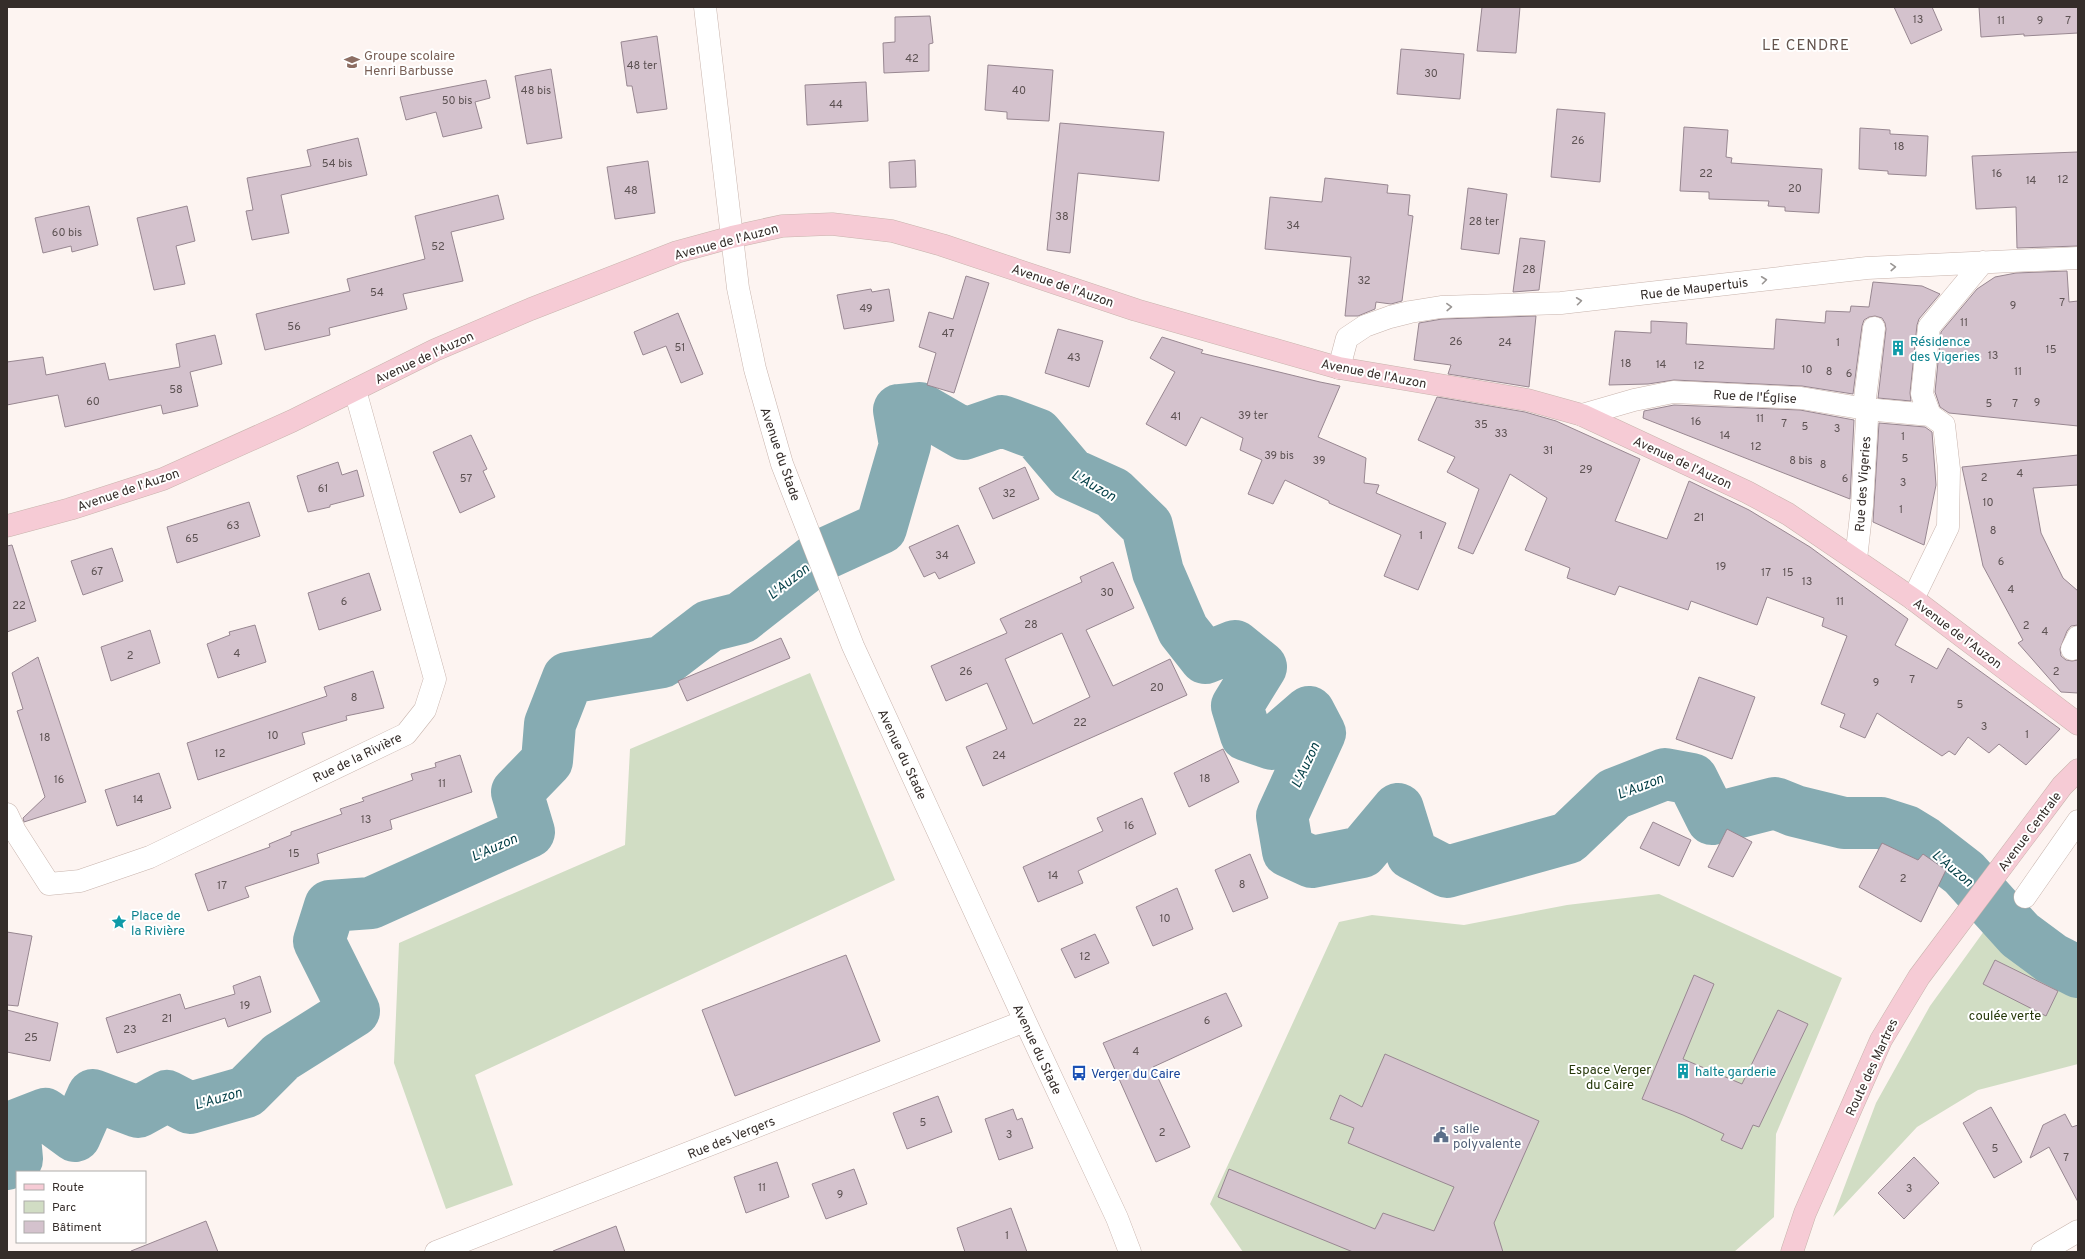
<svg xmlns="http://www.w3.org/2000/svg" width="2085" height="1259" font-family="Overpass,sans-serif">
<rect width="100%" height="100%" fill="#fdf4f1"/>
<path fill="#d1ddc4" d="M810,673L895,880L475,1075L513,1185L446,1209L394,1063L399,943L625,845L630,749Z
M1659,894L1842,978L1776,1134L1774,1217L1734,1252H1243L1210,1204L1339,922L1372,915L1464,925L1567,905Z
M1987,927L2078,981V1064L1978,1090L1917,1127L1833,1217L1876,1103L1930,1006Z"/>
<g fill="none" stroke-linecap="round" stroke-linejoin="round">
<path stroke="#86abb2" stroke-width="52" d="M7,1164L17,1159L14,1126L45,1114L75,1136L93,1095L138,1112L167,1096L190,1108L246,1092L281,1057L354,1011L319,941L330,906L371,903L529,832L517,792L547,761L550,724L568,678L662,662L709,626L741,618L820,556L881,528L905,445L899,410L919,408L964,434L1002,421L1037,434L1071,474L1113,493L1147,526L1158,572L1183,630L1205,658L1235,646L1261,667L1237,706L1246,735L1272,744L1309,712L1320,733L1282,816L1288,851L1312,862L1362,852L1398,809L1412,854L1447,872L1568,838L1614,794L1665,774L1692,779L1712,819L1775,803L1795,811L1844,823H1881L1906,831L1924,842L1964,873L2020,935L2051,958L2078,972"/>
</g>
<path fill="#d4c2cd" stroke="#988791" fill-rule="evenodd" d="M1482,7H1520L1516,53L1477,51Z
M1894,7H1932L1942,30L1911,44Z
M1979,7H2078V33L2024,36V34L1981,37Z
M930,16L933,43L929,44V71L884,73L883,43L895,42V17Z
M657,36L667,109L637,113L632,86H627L621,42Z
M1401,49L1464,54L1460,99L1397,94Z
M988,65L1053,70L1049,121L1007,119V112L985,110Z
M551,69L562,138L527,144L515,76Z
M486,80L490,98L475,102L482,128L443,137L436,112L406,120L400,97Z
M866,82L868,121L807,125L805,85Z
M1557,109L1605,113L1600,182L1551,177Z
M1060,123L1164,132L1159,181L1078,173L1070,253L1047,250Z
M1684,127L1728,130L1726,157L1732,158L1731,163L1822,169L1819,213L1785,211V207L1768,206L1769,201L1709,199V192L1680,191Z
M1860,128L1890,130V134L1928,136L1926,176L1888,174V171L1859,169Z
M358,138L367,175L281,195L289,233L252,240L246,211L253,210L247,178L311,166L307,150Z
M2078,152V246L2017,248L2016,207L1976,209L1972,156Z
M915,160L916,187L890,188L889,162Z
M648,161L655,213L615,219L607,167Z
M1325,178L1388,185L1387,193L1410,195L1408,215L1413,216L1402,301L1391,304L1376,302L1375,309L1358,316H1345L1351,257L1265,249L1270,197L1322,202Z
M1468,188L1507,194L1499,254L1461,249Z
M498,195L504,219L451,232L463,281L403,294L407,309L329,328L330,335L265,350L256,314L350,291L347,279L425,259L415,216Z
M89,206L98,245L72,252L71,246L43,253L35,218Z
M187,206L195,241L176,246L185,284L154,290L137,218Z
M1520,238L1545,241L1539,290L1513,292Z
M2067,271L2069,302L2078,301V426L1949,413L1940,407L1935,392L1941,332L1977,289L1995,277L2016,273Z
M966,276L989,283L954,393L927,385L936,353L919,347L929,312L953,319Z
M1873,282L1922,286L1940,294L1919,319L1917,325L1910,393L1911,401L1878,398L1886,329L1885,323L1882,318L1875,316L1869,317L1864,320L1862,326L1853,394L1802,386L1674,380L1648,384L1609,385L1615,331L1651,333V321L1687,323L1686,344L1774,349L1776,319L1825,323L1826,311L1850,312L1851,306L1869,307Z
M871,289L872,292L889,289L894,321L844,329L837,295Z
M678,313L703,374L681,383L666,346L643,355L634,332Z
M1536,316L1529,387L1448,374L1451,365L1414,360L1419,323L1442,319Z
M1058,329L1103,341L1089,387L1045,373Z
M215,335L222,364L190,372L198,406L163,414L161,405L65,427L58,395L7,405V362L43,357L46,375L105,363L109,380L180,367L176,344Z
M1162,337L1203,350L1201,353L1320,382L1340,386L1318,437L1366,458L1364,483L1379,485L1376,493L1446,523L1418,590L1384,576L1401,535L1329,503V501L1285,480L1273,504L1248,494L1262,460L1240,450L1243,438L1201,417L1186,446L1146,424L1175,372L1150,358Z
M1437,397L1525,412L1556,421L1640,459L1615,521L1667,539L1689,481L1749,510L1810,547L1908,619L1895,645L1937,669L1948,648L2060,729L2026,765L1999,744L1989,753L1968,737L1955,755L1949,751L1942,756L1877,713L1865,738L1840,727L1845,714L1821,704L1847,636L1822,626L1824,618L1767,597L1757,625L1691,601L1688,610L1619,586L1615,595L1567,578L1570,568L1525,550L1547,498L1510,474L1473,554L1458,548L1479,489L1447,472L1455,457L1418,440Z
M1674,405L1800,410L1854,420L1850,499L1643,418L1644,411Z
M1879,423L1925,427L1932,432L1936,485L1924,545L1873,522Z
M471,435L487,469L483,471L495,497L460,513L433,452Z
M2078,455V485L2033,488L2041,533L2063,578L2078,591V625L2071,626L2067,631L2060,649L2061,656L2066,660L2072,661L2078,660V693L2061,692L2018,643L2023,640L1983,566L1962,467Z
M338,462L342,475L357,470L364,496L330,505V507L308,512L297,476Z
M1025,467L1039,499L993,519L979,488Z
M249,502L260,536L177,563L167,527Z
M958,525L975,563L939,579L935,572L924,577L909,547Z
M12,545L36,621L7,632V546Z
M112,548L123,581L83,595L71,561Z
M1113,562L1134,608L1086,630L1113,686L1170,659L1187,695L983,786L966,747L1007,729L987,683L946,701L931,666L1007,633L1000,619L1082,582L1080,577ZM1062,633L1090,697L1033,724L1005,659Z
M369,573L381,610L319,630L308,593Z
M255,625L266,662L218,678L207,644L230,635L229,632Z
M150,630L160,663L111,681L101,647Z
M781,638L790,658L687,701L678,681Z
M38,657L86,802L24,822L23,818L45,797L17,711L23,709L12,673Z
M373,671L384,708L346,716L347,720L302,733L305,744L198,780L187,743L327,696L324,687Z
M1699,677L1755,697L1732,759L1676,739Z
M1223,749L1239,782L1189,807L1174,773Z
M460,755L472,792L390,820L392,829L317,854L319,863L245,887L249,897L208,911L195,874L270,847L269,844L291,835V832L342,814L340,809L364,801L362,798L413,780L411,774L436,767L435,763Z
M159,773L171,808L117,826L105,790Z
M1142,798L1156,834L1078,871L1083,883L1038,902L1023,867L1103,831L1097,818Z
M1653,822L1691,840L1679,866L1640,848Z
M1727,829L1752,842L1733,877L1708,867Z
M1882,843L1918,860L1923,854L1946,870L1921,922L1859,887Z
M1250,854L1268,898L1233,912L1215,870Z
M1177,888L1193,929L1153,946L1136,907Z
M7,932L32,936L18,1006L7,1005Z
M1095,934L1109,963L1075,978L1061,949Z
M846,955L880,1041L735,1096L702,1010Z
M1995,960L2058,991L2046,1016L1983,984Z
M1694,975L1714,984L1683,1059L1742,1084L1778,1010L1808,1024L1759,1127L1753,1125L1742,1149L1721,1140L1724,1134L1683,1115L1642,1099Z
M260,976L271,1012L228,1027L225,1018L117,1053L106,1018L180,994L185,1009L235,994L233,986Z
M1226,993L1242,1026L1153,1067L1190,1147L1156,1162L1103,1043Z
M7,1010L58,1023L50,1061L7,1052Z
M1385,1054L1539,1121L1494,1223L1503,1252H1353L1218,1197L1229,1169L1375,1229L1383,1213L1434,1231L1454,1187L1348,1143L1354,1128L1330,1119L1340,1095L1362,1107Z
M938,1096L952,1132L907,1149L893,1113Z
M1991,1107L2022,1162L1994,1178L1963,1123Z
M1013,1109L1017,1120L1022,1118L1033,1148L999,1160L985,1119Z
M2065,1114L2072,1127L2078,1125V1202L2049,1147L2030,1158L2043,1125Z
M1914,1157L1939,1183L1904,1219L1878,1193Z
M777,1162L789,1197L746,1213L734,1177Z
M854,1169L867,1204L826,1219L812,1184Z
M1011,1208L1027,1252H965L957,1228Z
M206,1221L218,1252H131V1251Z
M616,1226L625,1252H554L553,1251Z"/>
<g fill="none" stroke-linecap="round" stroke-linejoin="round">
<defs>
<path id="street" d="M705,7L738,288L755,369L782,464L853,646L1025,1021L1117,1218L1130,1252
M1339,368L1347,338L1365,326L1390,317L1410,312L1441,307L1561,303L1867,268L2078,258
M1582,415L1634,400L1673,392L1801,398L1866,409L1930,415
M1856,559L1862,506L1867,419L1865,398L1874,328
M1913,599L1948,527L1949,469L1944,425L1930,415L1922,394L1929,327L1983,262
M2072,649L2078,637
M7,814L15,831L49,884L80,881L150,857L406,734L425,710L435,679L355,390
M2025,897L2078,821
M436,1252L1025,1021
M2042,1252L2078,1231"/>
<path id="secondary" d="M7,526L70,509L163,479L292,421L435,350L531,309L677,252L732,237L782,226L832,224L892,231L942,245L1136,310L1339,368L1528,400L1582,415L1747,492L1788,514L1913,599L2078,724
M1792,1252L1805,1213L1881,1040L1919,977L2062,786L2078,770"/>
</defs>
<use href="#street" stroke="#c8b4ad" stroke-width="23"/>
<use href="#secondary" stroke="#c8b4ad" stroke-width="23"/>
<use href="#street" stroke="#fff" stroke-width="22"/>
<use href="#secondary" stroke="#f6cbd5" stroke-width="22"/>
</g>
<defs><path id="oneway-chevron" d="M-2-3.5L2.5 0L-2 3.5" fill="none" stroke-width="1.6" stroke-linecap="round" stroke-linejoin="round"/></defs>
<g stroke="#9a9694">
<use href="#oneway-chevron" transform="translate(1893 267) rotate(-3)"/>
<use href="#oneway-chevron" transform="translate(1764 280) rotate(-7)"/>
<use href="#oneway-chevron" transform="translate(1579 301) rotate(-7)"/>
<use href="#oneway-chevron" transform="translate(1449 307) rotate(-2)"/>
</g>
<defs>
<symbol id="school-bare" viewBox="-9 -9 18 18"><path d="M0-5L7-2L0 1L-7-2ZM-4 1L0 2.5L4 1V4Q0 6-4 4Z" fill="#8d6e63" stroke="#fff" stroke-width="2.5" paint-order="stroke"/></symbol>
<symbol id="building-bare" viewBox="-9 -9 18 18"><path d="M-4-6H4V6H1V3H-1V6H-4ZM-2.5-4.3h1.7v1.8h-1.7ZM.8-4.3h1.7v1.8H.8ZM-2.5-1h1.7V.8h-1.7ZM.8-1h1.7V.8H.8Z" fill="#0f9aa8" stroke="#fff" stroke-width="2.5" paint-order="stroke"/></symbol>
<symbol id="sight-bare" viewBox="-9 -9 18 18"><path d="M0-6L1.8-2.2L6-1.7L2.9 1.2L3.7 5.4L0 3.3L-3.7 5.4L-2.9 1.2L-6-1.7L-1.8-2.2Z" fill="#0f9aa8" stroke="#fff" stroke-width="2.5" paint-order="stroke"/></symbol>
<symbol id="bus-bare" viewBox="-9 -9 18 18"><path d="M-5-6H5V4H4V6H2V4H-2V6H-4V4H-5ZM-3.5-4V0h7V-4ZM-3.5 1.2v1.5H-2V1.2ZM2 1.2v1.5H3.5V1.2Z" fill="#1a4fb4" stroke="#fff" stroke-width="2.5" paint-order="stroke"/></symbol>
<symbol id="civic-bare" viewBox="-9 -9 18 18"><path d="M-.6-6.5H3V-4.5H.6V-3L4-1V1h2V6H-6V1h2V-1L-.6-3ZM-1.2 2.5V6h2.4V2.5Z" fill="#5c6f8a" stroke="#fff" stroke-width="2.5" paint-order="stroke"/></symbol>
</defs>
<g fill-rule="evenodd">
<use href="#school-bare" x="341" y="51" width="22" height="22"/>
<use href="#building-bare" x="1887" y="337" width="22" height="22"/>
<use href="#sight-bare" x="108" y="911" width="22" height="22"/>
<use href="#building-bare" x="1672" y="1060" width="22" height="22"/>
<use href="#bus-bare" x="1068" y="1062" width="22" height="22"/>
<use href="#civic-bare" x="1430" y="1124" width="22" height="22"/>
</g>
<g text-anchor="middle" stroke-width="4" stroke-linejoin="round" paint-order="stroke">
<g font-size="11" fill="#5d5253">
<text x="1918" y="23">13</text>
<text x="2001" y="24">11</text>
<text x="2040" y="24">9</text>
<text x="2068" y="24">7</text>
<text x="912" y="62">42</text>
<text x="642" y="69">48 ter</text>
<text x="1431" y="77">30</text>
<text x="536" y="94">48 bis</text>
<text x="1019" y="94">40</text>
<text x="457" y="104">50 bis</text>
<text x="836" y="108">44</text>
<text x="1578" y="144">26</text>
<text x="1899" y="150">18</text>
<text x="337" y="167">54 bis</text>
<text x="1706" y="177">22</text>
<text x="1997" y="177">16</text>
<text x="2063" y="183">12</text>
<text x="2031" y="184">14</text>
<text x="1795" y="192">20</text>
<text x="631" y="194">48</text>
<text x="1062" y="220">38</text>
<text x="1484" y="225">28 ter</text>
<text x="1293" y="229">34</text>
<text x="67" y="236">60 bis</text>
<text x="438" y="250">52</text>
<text x="1529" y="273">28</text>
<text x="1364" y="284">32</text>
<text x="377" y="296">54</text>
<text x="2062" y="306">7</text>
<text x="2013" y="309">9</text>
<text x="866" y="312">49</text>
<text x="1964" y="326">11</text>
<text x="294" y="330">56</text>
<text x="948" y="337">47</text>
<text x="1456" y="345">26</text>
<text x="1505" y="346">24</text>
<text x="1838" y="346">1</text>
<text x="680" y="351">51</text>
<text x="2051" y="353">15</text>
<text x="1993" y="359">13</text>
<text x="1074" y="361">43</text>
<text x="1626" y="367">18</text>
<text x="1661" y="368">14</text>
<text x="1699" y="369">12</text>
<text x="1807" y="373">10</text>
<text x="1829" y="375">8</text>
<text x="2018" y="375">11</text>
<text x="1849" y="377">6</text>
<text x="176" y="393">58</text>
<text x="93" y="405">60</text>
<text x="2037" y="406">9</text>
<text x="1989" y="407">5</text>
<text x="2015" y="407">7</text>
<text x="1253" y="419">39 ter</text>
<text x="1176" y="420">41</text>
<text x="1760" y="422">11</text>
<text x="1696" y="425">16</text>
<text x="1784" y="427">7</text>
<text x="1481" y="428">35</text>
<text x="1805" y="430">5</text>
<text x="1837" y="432">3</text>
<text x="1501" y="437">33</text>
<text x="1725" y="439">14</text>
<text x="1903" y="440">1</text>
<text x="1756" y="450">12</text>
<text x="1548" y="454">31</text>
<text x="1279" y="459">39 bis</text>
<text x="1905" y="462">5</text>
<text x="1319" y="464">39</text>
<text x="1801" y="464">8 bis</text>
<text x="1823" y="468">8</text>
<text x="1586" y="473">29</text>
<text x="2020" y="477">4</text>
<text x="1984" y="481">2</text>
<text x="466" y="482">57</text>
<text x="1845" y="482">6</text>
<text x="1903" y="486">3</text>
<text x="323" y="492">61</text>
<text x="1009" y="497">32</text>
<text x="1988" y="506">10</text>
<text x="1901" y="513">1</text>
<text x="1699" y="521">21</text>
<text x="233" y="529">63</text>
<text x="1993" y="534">8</text>
<text x="1421" y="539">1</text>
<text x="192" y="542">65</text>
<text x="942" y="559">34</text>
<text x="2001" y="565">6</text>
<text x="1721" y="570">19</text>
<text x="97" y="575">67</text>
<text x="1766" y="576">17</text>
<text x="1788" y="576">15</text>
<text x="1807" y="585">13</text>
<text x="2011" y="593">4</text>
<text x="1107" y="596">30</text>
<text x="344" y="605">6</text>
<text x="1840" y="605">11</text>
<text x="19" y="609">22</text>
<text x="1031" y="628">28</text>
<text x="2026" y="629">2</text>
<text x="2045" y="635">4</text>
<text x="237" y="657">4</text>
<text x="130" y="659">2</text>
<text x="966" y="675">26</text>
<text x="2056" y="675">2</text>
<text x="1912" y="683">7</text>
<text x="1876" y="686">9</text>
<text x="1157" y="691">20</text>
<text x="354" y="701">8</text>
<text x="1960" y="708">5</text>
<text x="1080" y="726">22</text>
<text x="1984" y="730">3</text>
<text x="2027" y="738">1</text>
<text x="273" y="739">10</text>
<text x="45" y="741">18</text>
<text x="220" y="757">12</text>
<text x="999" y="759">24</text>
<text x="1205" y="782">18</text>
<text x="59" y="783">16</text>
<text x="442" y="787">11</text>
<text x="138" y="803">14</text>
<text x="366" y="823">13</text>
<text x="1129" y="829">16</text>
<text x="294" y="857">15</text>
<text x="1053" y="879">14</text>
<text x="1903" y="882">2</text>
<text x="1242" y="888">8</text>
<text x="222" y="889">17</text>
<text x="1165" y="922">10</text>
<text x="1085" y="960">12</text>
<text x="245" y="1009">19</text>
<text x="167" y="1022">21</text>
<text x="1207" y="1024">6</text>
<text x="130" y="1033">23</text>
<text x="31" y="1041">25</text>
<text x="1136" y="1055">4</text>
<text x="923" y="1126">5</text>
<text x="1162" y="1136">2</text>
<text x="1009" y="1138">3</text>
<text x="1995" y="1152">5</text>
<text x="2066" y="1161">7</text>
<text x="762" y="1191">11</text>
<text x="1909" y="1192">3</text>
<text x="840" y="1198">9</text>
<text x="1007" y="1239">1</text>
</g>
<g font-size="13" fill="#785e54" stroke="#fff" text-anchor="start">
<text x="364" y="60">Groupe scolaire<tspan x="364" dy="15">Henri Barbusse</tspan></text>
</g>
<g font-size="13" fill="#352d2a" stroke="#fff">
<text transform="translate(726 241) rotate(-15)" y="5">Avenue de l'Auzon</text>
<text transform="translate(1063 285) rotate(19)" y="5">Avenue de l'Auzon</text>
<text transform="translate(1694 288) rotate(-7)" y="5">Rue de Maupertuis</text>
<text transform="translate(424 357) rotate(-25)" y="5">Avenue de l'Auzon</text>
<text transform="translate(1374 373) rotate(11)" y="5">Avenue de l'Auzon</text>
<text transform="translate(1755 396) rotate(3)" y="5">Rue de l'Église</text>
<text transform="translate(781 454) rotate(71)" y="5">Avenue du Stade</text>
<text transform="translate(1683 462) rotate(25)" y="5">Avenue de l'Auzon</text>
<text transform="translate(1862 484) rotate(-86)" y="5">Rue des Vigeries</text>
<text transform="translate(128 489) rotate(-19)" y="5">Avenue de l'Auzon</text>
<text transform="translate(1958 633) rotate(37)" y="5">Avenue de l'Auzon</text>
<text transform="translate(903 754) rotate(65)" y="5">Avenue du Stade</text>
<text transform="translate(357 757) rotate(-26)" y="5">Rue de la Rivière</text>
<text transform="translate(2029 831) rotate(-53)" y="5">Avenue Centrale</text>
<text transform="translate(1038 1049) rotate(65)" y="5">Avenue du Stade</text>
<text transform="translate(1871 1067) rotate(-65)" y="5">Route des Martres</text>
<text transform="translate(731 1137) rotate(-22)" y="5">Rue des Vergers</text>
</g>
<g font-size="13" fill="#0d838f" stroke="#fff" text-anchor="start">
<text x="1910" y="346">Résidence<tspan x="1910" dy="15">des Vigeries</tspan></text>
<text x="131" y="920">Place de<tspan x="131" dy="15">la Rivière</tspan></text>
<text x="1695" y="1076">halte garderie</text>
</g>
<g font-size="13" fill="#243608" stroke="#fff">
<text x="2005" y="1020">coulée verte</text>
<text x="1610" y="1074">Espace Verger<tspan x="1610" dy="15">du Caire</tspan></text>
</g>
<g font-size="13" fill="#164399" stroke="#fff" text-anchor="start">
<text x="1091" y="1078">Verger du Caire</text>
</g>
<g font-size="13" fill="#4e5e75" stroke="#fff" text-anchor="start">
<text x="1453" y="1133">salle<tspan x="1453" dy="15">polyvalente</tspan></text>
</g>
<g font-size="14" font-style="italic" fill="#003d45" stroke="#fff">
<text transform="translate(1094 485) rotate(30)" y="5">L'Auzon</text>
<text transform="translate(788 581) rotate(-38)" y="5">L'Auzon</text>
<text transform="translate(1305 765) rotate(-65)" y="5">L'Auzon</text>
<text transform="translate(1640 786) rotate(-21)" y="5">L'Auzon</text>
<text transform="translate(494 847) rotate(-24)" y="5">L'Auzon</text>
<text transform="translate(1953 868) rotate(40)" y="5">L'Auzon</text>
<text transform="translate(218 1098) rotate(-16)" y="5">L'Auzon</text>
</g>
<g font-size="15" letter-spacing="1" fill="#64544d" stroke="#fff">
<text x="1806" y="50">LE CENDRE</text>
</g>
</g>
<rect width="2085" height="1259" fill="none" stroke="#352d2a" stroke-width="16"/>
<rect x="16" y="1171" width="130" height="72" fill="#ffffff" stroke="#aeabaa"/>
<rect x="24" y="1184" width="20" height="6" fill="#f6cbd5" stroke="#aeabaa"/>
<text x="52" y="1191" font-size="12" fill="#352d2a">Route</text>
<rect x="24" y="1201" width="20" height="12" fill="#d1ddc4" stroke="#aeabaa"/>
<text x="52" y="1211" font-size="12" fill="#352d2a">Parc</text>
<rect x="24" y="1221" width="20" height="12" fill="#d4c2cd" stroke="#aeabaa"/>
<text x="52" y="1231" font-size="12" fill="#352d2a">Bâtiment</text>
</svg>
